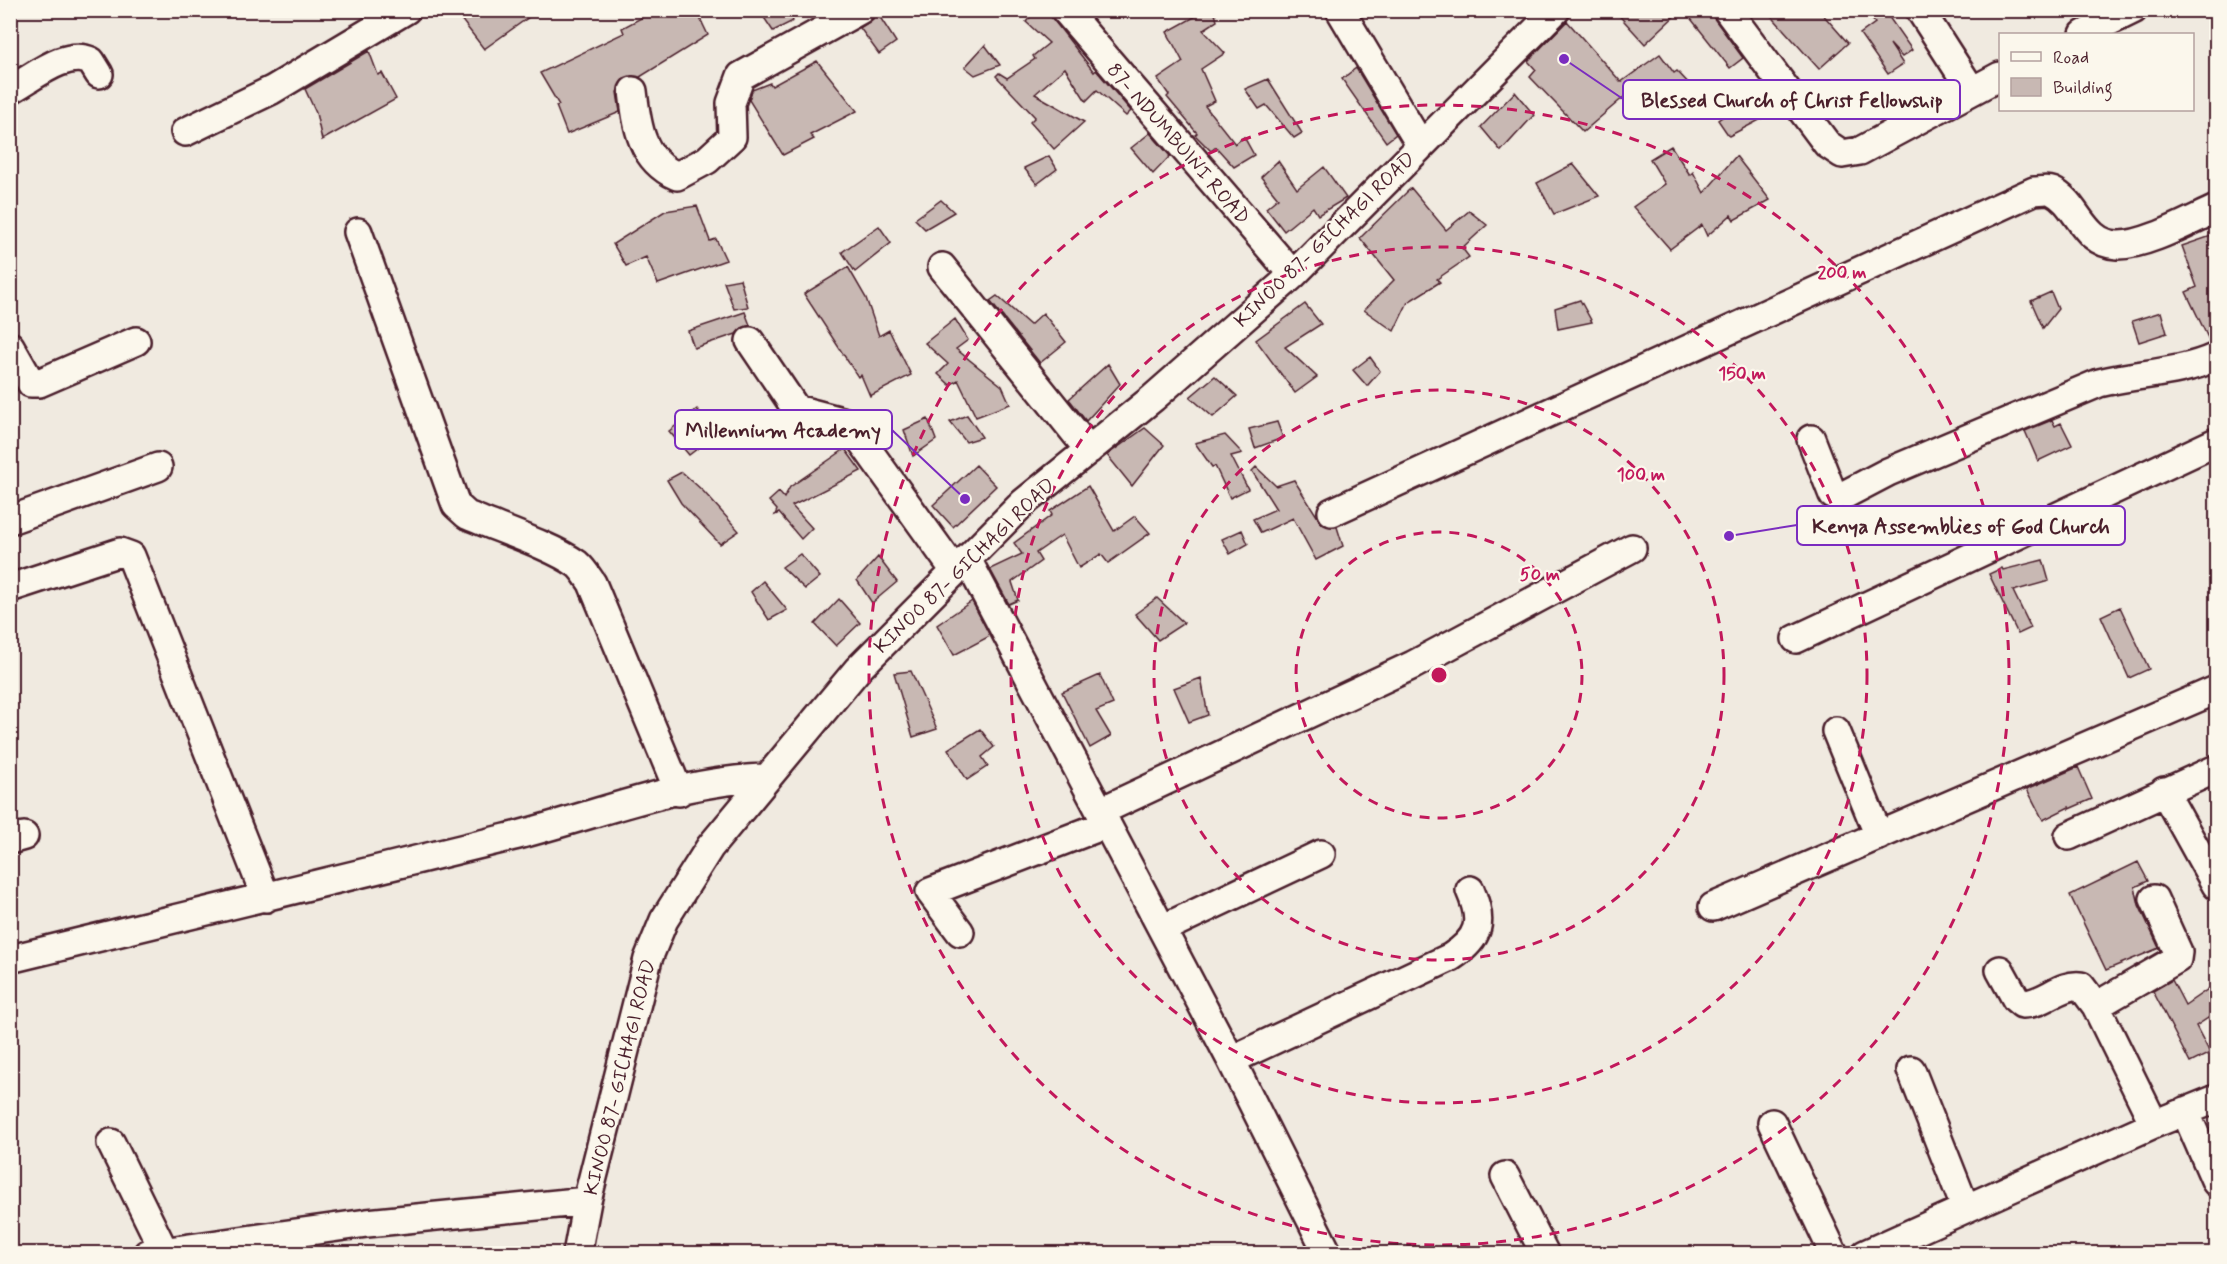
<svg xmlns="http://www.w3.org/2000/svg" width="2227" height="1264" font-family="Mynerve,sans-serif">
<rect width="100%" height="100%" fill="#f0eae0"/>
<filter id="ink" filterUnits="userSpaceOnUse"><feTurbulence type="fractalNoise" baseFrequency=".0167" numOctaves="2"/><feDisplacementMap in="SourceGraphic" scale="12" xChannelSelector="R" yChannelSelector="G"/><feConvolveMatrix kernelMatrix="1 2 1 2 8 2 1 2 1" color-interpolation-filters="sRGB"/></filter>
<g filter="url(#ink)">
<path fill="#c8b8b3" stroke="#4a1f2b" stroke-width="1.5" d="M454,10H539L484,49Z
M656,10H696L708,35L640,77L624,78L617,92L620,112L567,134L556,106L559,105L540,73L624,33L622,28Z
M759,10H787L793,21L773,31Z
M1036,10H1045L1052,18L1094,72L1096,70L1131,111L1126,116L1097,90L1086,101L1065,68L1035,94L1084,122L1054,149L1030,122L1035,117L996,76L999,73L1007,78L1035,59L1033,56L1049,43L1026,22Z
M1207,10H1214L1217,21L1203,30L1225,53L1201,69L1215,101L1205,106L1235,144L1244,137L1254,155L1234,167L1216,147L1211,151L1195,135L1197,133L1167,97L1169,95L1158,79L1183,62L1167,32Z
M1614,10H1681L1645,44Z
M1684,10H1708L1743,58L1730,68Z
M1766,10H1819L1848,43L1819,69Z
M1865,10H1884L1912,50L1902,57L1890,44L1903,64L1888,74L1860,34L1875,23Z
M876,11L896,42L879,54L860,28L873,19Z
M1567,21L1621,82L1660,54L1674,73L1677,71L1693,88L1675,104L1664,93L1635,110L1625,96L1583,132L1530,77L1536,70L1528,61Z
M985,45L1000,65L975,75L965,67Z
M369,51L378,75L382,73L396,99L322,140L316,113L305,89Z
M817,61L857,111L810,135L814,139L783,155L749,100L752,90L770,83L772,86Z
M1356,68L1396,134L1386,142L1342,79Z
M1268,79L1302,133L1294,138L1266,105L1259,109L1245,89Z
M1515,92L1534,115L1501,151L1481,127Z
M1758,92L1773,113L1729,136L1718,120Z
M1150,133L1170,156L1153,174L1131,148Z
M1671,146L1690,175L1693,172L1704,193L1736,156L1770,200L1734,220L1731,215L1707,236L1702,225L1670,249L1633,207L1665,184L1650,159Z
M1049,156L1057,169L1037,184L1024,168Z
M1278,161L1297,189L1324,167L1346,198L1318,215L1313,207L1284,231L1266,208L1278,198L1261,177Z
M1573,164L1599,196L1554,214L1537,183Z
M1411,188L1446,230L1469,211L1487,225L1462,248L1469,257L1437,279L1440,282L1408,302L1394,331L1364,310L1394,280L1360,238Z
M941,200L954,212L925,229L915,219Z
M697,206L710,241L716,239L726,260L658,284L646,257L626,266L613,244L665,211Z
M879,226L891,243L855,272L842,252Z
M2217,234V342H2210L2186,292L2197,287L2182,246Z
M848,267L866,298L879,336L889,330L911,375L870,396L861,375L858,377L804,294Z
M740,279L748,307L734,309L724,282Z
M2051,292L2058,309L2043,328L2031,301Z
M997,296L1030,325L1043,313L1066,342L1040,363L990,301Z
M1580,300L1592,322L1558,329L1555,308Z
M1305,304L1321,324L1285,347L1317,377L1295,393L1256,340Z
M745,312L750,325L742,328L736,334L694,348L688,331Z
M2161,312L2167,333L2139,342L2132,321Z
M955,319L968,340L956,349L1002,386L1010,404L976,417L958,380L950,385L938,374L948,364L925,343Z
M1370,357L1380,371L1367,386L1353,370Z
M1108,364L1120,384L1086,421L1069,399Z
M1215,376L1237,396L1213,417L1190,397Z
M697,409L718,433L689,455L669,431Z
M967,415L982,437L966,442L950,422Z
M928,419L936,440L913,456L904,430Z
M2052,420L2055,426L2061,423L2072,445L2038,461L2025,431Z
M1277,422L1283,438L1255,448L1249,429Z
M1145,428L1164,445L1132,486L1107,455Z
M1225,435L1242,453L1231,456L1248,489L1230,498L1215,466L1212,467L1195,443Z
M845,449L861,471L792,506L812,528L801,539L779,513L775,515L777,510L769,501L779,492L784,498L790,487Z
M976,465L996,486L953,527L933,505Z
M1256,467L1276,486L1294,480L1322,524L1337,527L1343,546L1316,560L1293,518L1261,533L1253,519L1276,509L1252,471Z
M682,472L703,491L739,531L720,544L681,503L667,480Z
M1088,486L1114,531L1135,516L1150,533L1108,563L1101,554L1079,568L1062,535L1036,553L1041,561L1012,582L1018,600L1009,604L990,569L1022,554L1014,543L1052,515L1050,511Z
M1242,530L1248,544L1230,554L1222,539Z
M800,554L820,577L805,589L782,567Z
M878,557L897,582L872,603L857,580Z
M2043,560L2049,581L2013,591L2031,628L2018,634L1989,574L2002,568L2003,570Z
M763,581L787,610L769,620L751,592Z
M1157,598L1184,623L1158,640L1135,614Z
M839,599L860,623L836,646L815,624Z
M972,601L990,636L954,655L937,625Z
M2120,607L2149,669L2129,678L2101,616Z
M911,671L937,729L913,737L894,673Z
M1100,675L1113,704L1096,711L1111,736L1090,748L1062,692Z
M1201,678L1208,715L1189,722L1174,688Z
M980,729L994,747L982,757L988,766L967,780L948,749Z
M2078,767L2092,799L2069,809V807L2043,820L2027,789Z
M2138,862L2148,881L2135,887L2139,905L2159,948L2106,970L2070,895Z
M2172,980L2185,1005L2217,983V1012L2196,1026L2210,1053L2190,1063L2153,991Z"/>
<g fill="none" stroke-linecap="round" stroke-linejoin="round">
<defs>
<path id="minor" d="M1065,10L1293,275
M1340,10L1421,146
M1727,10L1827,144L1842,154L1860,151L2000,76
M1920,10L1972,91
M2084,34L2133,10
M10,90C33,78 65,49 91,61L99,74
M633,91C637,126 641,160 677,176L707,160L732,137L731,103L741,76L860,10
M185,132L272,90L406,10
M358,232L456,505L467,515C497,528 552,546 577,564C583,569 587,576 592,583L679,792
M942,267L1089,450
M750,341L796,409L842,421L855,432L955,571
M10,346L31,383H39L136,341
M1811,439L1833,495L1846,494L1888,472L2099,383C2138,373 2179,374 2216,357
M1332,512L2034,191C2039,191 2047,189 2052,191C2078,203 2082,243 2117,245C2145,246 2191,220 2216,209
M10,520L158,467
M967,559L1231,1060L1328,1254
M10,588L120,552L131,556L266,898
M1796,639L2216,442
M1836,731L1879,836
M2164,791L2216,885
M1101,811L1413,665L1632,548
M2069,836L2216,769
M10,840L24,836
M1713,907L2216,690
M1162,929L1321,854
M960,932L930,892L1107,824
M10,959C177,917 344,879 510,837C591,817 684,779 767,778
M2000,970L2016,999L2022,1004C2043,1005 2060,983 2081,986L2096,1006L2154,1124
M2096,1006L2177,959L2178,952L2154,899
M1231,1060L1451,957C1480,938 1484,922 1470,890
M1911,1070L1965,1207
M2185,1111L2216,1182
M1772,1123L1834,1254
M111,1143L164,1251
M1505,1176L1545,1254
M147,1254L367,1223L587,1201
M577,1254L587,1201L648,959L664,920L710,847L858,669L1023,503L1153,398L1293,275L1556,10
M1865,1254L2154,1124L2216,1099"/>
</defs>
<use href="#minor" stroke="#4a1f2b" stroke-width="32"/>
<use href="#minor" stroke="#fbf7ec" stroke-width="27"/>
</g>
</g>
<g fill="none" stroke="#c2185b" stroke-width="3" stroke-dasharray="10 8">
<circle cx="1439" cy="675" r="143"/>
<circle cx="1439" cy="675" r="285"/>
<circle cx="1439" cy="675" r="428"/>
<circle cx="1439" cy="675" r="570"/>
</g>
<g text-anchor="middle" stroke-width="4.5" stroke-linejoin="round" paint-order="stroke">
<g font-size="20" fill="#4a1f2b" stroke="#fbf7ec">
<text transform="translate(1179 143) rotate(49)" y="7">87- NDUMBUINI ROAD</text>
<text transform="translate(1324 239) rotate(-44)" y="7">KINOO 87- GICHAGI ROAD</text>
<text transform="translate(964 565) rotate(-44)" y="7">KINOO 87- GICHAGI ROAD</text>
<text transform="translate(619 1077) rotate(-76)" y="7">KINOO 87- GICHAGI ROAD</text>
</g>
</g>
<circle cx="1439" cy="675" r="9" fill="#c2185b" stroke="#fbf7ec" stroke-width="3"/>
<g font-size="18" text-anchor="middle" font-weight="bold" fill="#c2185b" stroke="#fbf7ec" stroke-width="4.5" stroke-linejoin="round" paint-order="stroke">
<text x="1842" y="278">200 m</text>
<text x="1742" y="379">150 m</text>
<text x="1641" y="480">100 m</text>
<text x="1540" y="580">50 m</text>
</g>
<path fill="none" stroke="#7b2cbf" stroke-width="2" d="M1564 59L1623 99M965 499L892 430M1729 536L1797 525"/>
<g fill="#7b2cbf" stroke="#fbf7ec" stroke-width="2">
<circle cx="1564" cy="59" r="6"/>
<circle cx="965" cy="499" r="6"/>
<circle cx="1729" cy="536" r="6"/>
</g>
<g fill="#fbf7ec" stroke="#7b2cbf" stroke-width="2">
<rect x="1623" y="80" width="337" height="39" rx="6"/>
<rect x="675" y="410" width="217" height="39" rx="6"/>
<rect x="1797" y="506" width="328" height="39" rx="6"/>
</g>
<g font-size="21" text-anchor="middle" font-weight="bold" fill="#4a1f2b">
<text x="1792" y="107">Blessed Church of Christ Fellowship</text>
<text x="783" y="437">Millennium Academy</text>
<text x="1961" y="533">Kenya Assemblies of God Church</text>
</g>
<rect width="2227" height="1264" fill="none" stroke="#fbf7ec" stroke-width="36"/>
<rect x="18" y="18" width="2191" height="1228" fill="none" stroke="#4a1f2b" stroke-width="2" filter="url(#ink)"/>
<rect x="1999" y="33" width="195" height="78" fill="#fbf7ec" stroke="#b4a19f" stroke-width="1.5"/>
<rect x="2011" y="52" width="30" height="9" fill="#fbf7ec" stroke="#b4a19f" stroke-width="1.5"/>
<text x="2053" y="63" font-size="18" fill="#4a1f2b">Road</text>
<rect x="2011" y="78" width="30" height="18" fill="#c8b8b3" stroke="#b4a19f" stroke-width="1.5"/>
<text x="2053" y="93" font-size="18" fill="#4a1f2b">Building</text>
</svg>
